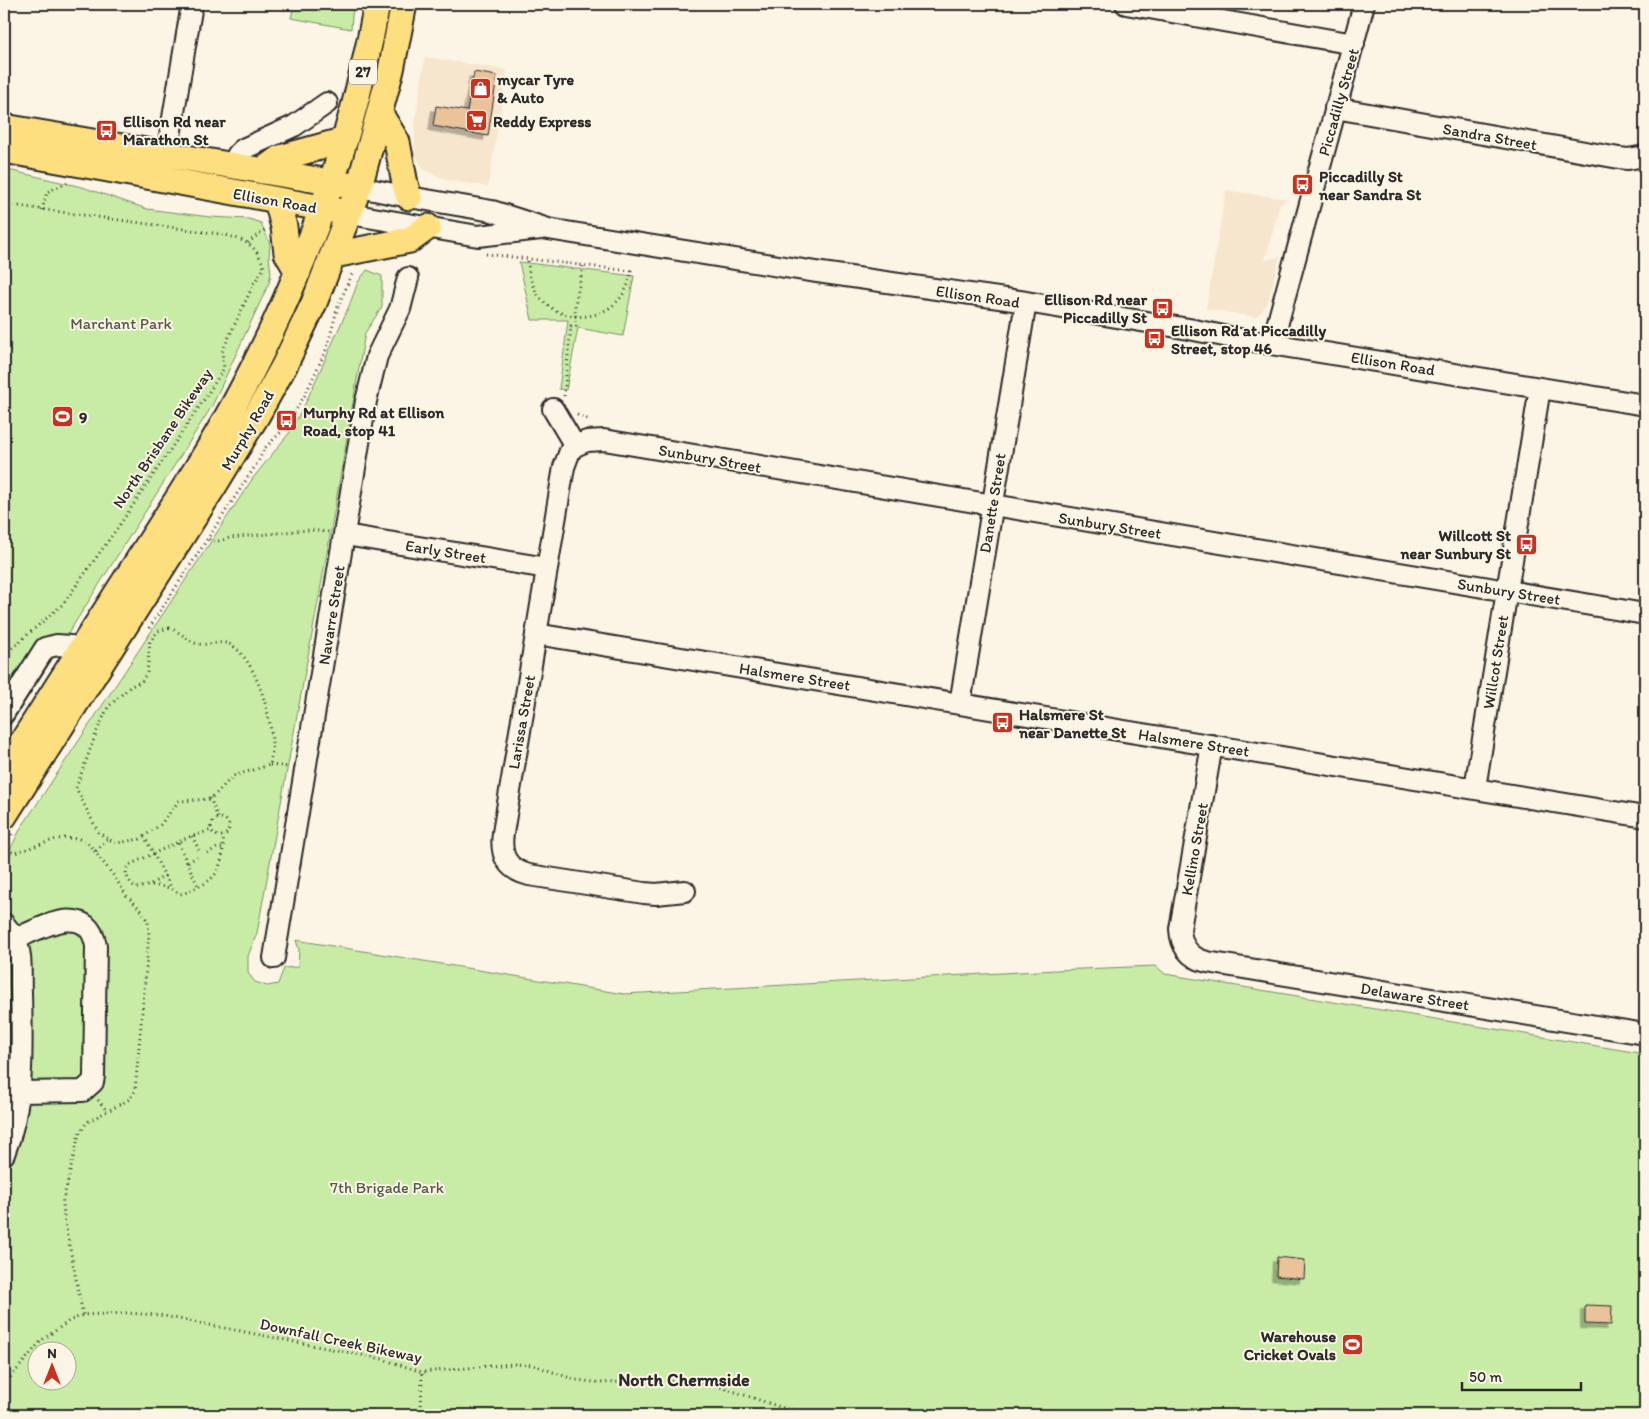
<svg xmlns="http://www.w3.org/2000/svg" width="1649" height="1419" font-family="Itim,sans-serif">
<defs>
<filter id="shadow"><feDropShadow dx="-4.5" dy="4.5" stdDeviation="0" flood-color="#0004"/></filter>
</defs>
<rect width="100%" height="100%" fill="#fcf5e5"/>
<filter id="ink" filterUnits="userSpaceOnUse"><feTurbulence type="fractalNoise" baseFrequency=".02" numOctaves="2"/><feDisplacementMap in="SourceGraphic" scale="10" xChannelSelector="R" yChannelSelector="G"/><feConvolveMatrix kernelMatrix="1 2 1 2 8 2 1 2 1" color-interpolation-filters="sRGB"/></filter>
<g filter="url(#ink)">
<path fill="#f7e6ce" d="M425,57L507,70L488,187L446,180L424,170L414,154L415,121Z
M1226,190L1287,199L1280,205L1265,260L1280,256L1268,302L1262,311L1255,317L1206,309Z"/>
<path fill="#c8eca5" stroke="#7a8c68" fill-rule="evenodd" d="M294,4H353L351,29L291,18Z
M4,169L82,187L147,209L210,217L249,219L261,223L270,244L269,257L271,273L269,283L212,406L4,735Z
M519,262L634,276L623,336L578,328L566,390L559,389L568,320H532Z
M367,270L382,276V307L365,333L329,542L257,933L248,956V973L255,982L267,986L278,984L284,968L298,967L299,950L296,940L624,994L1056,970L1156,966L1165,974L1645,1054V1415H4V861L21,828L253,478L290,432L306,402L349,306L358,282ZM38,1352H68V1382H38Z"/>
<g fill="none" stroke-linecap="round" stroke-linejoin="round">
<path stroke="#658c9f" stroke-width="5" d="M291,1412L297,1415"/>
</g>
<path fill="#eac39a" stroke="#2b2b2b" filter="url(#shadow)" d="M474,72L497,76L488,136L433,126L436,106L467,111Z
M1277,1257L1305,1260L1304,1279L1276,1276Z
M1585,1305L1612,1306L1611,1325L1585,1324Z"/>
<g fill="none" stroke-linecap="round" stroke-linejoin="round">
<defs>
<path id="minor" d="M1126,4L1354,44
M1335,108L1619,158L1628,159L1645,156
M167,154L192,4
M232,165L238,154L243,149L294,126L327,103
M359,187L409,197L492,211L548,229L816,272L1026,302L1189,329L1234,338L1645,405
M350,214L478,236L541,229
M1272,344L1364,4
M553,409L575,446L570,451L564,467L503,833C500,855 506,869 529,875L644,893L656,894L685,891
M575,446L587,441L604,440L1645,614
M345,535L547,568
M536,634L1645,817
M960,704L1026,302
M4,713L45,648L57,645L83,647
M1212,745L1180,929C1181,946 1189,958 1207,962L1645,1034
M1475,788L1540,388
M4,924C7,928 13,934 15,939C23,954 20,975 21,992C22,1046 25,1102 4,1154
M15,939C41,928 88,900 96,946L94,1076L93,1082L83,1091L19,1092
M274,958L366,401L377,356L400,309L408,278"/>
<path id="major" d="M380,114L397,142L405,184L409,197
M4,127L347,185
M4,150L338,211
M262,171L280,158L345,140
M277,200L284,227L287,253L298,272
M334,255L410,240L428,227
M4,771C52,694 101,618 150,542C183,491 216,440 244,386C307,266 353,138 377,4
M4,816L215,484L257,415L284,366L314,303L359,187L391,70L404,4"/>
</defs>
<use href="#minor" stroke="#2b2b2b" stroke-width="24"/>
<use href="#major" stroke="#2b2b2b" stroke-width="29"/>
<path stroke="#2b2b2b" stroke-width="3" stroke-dasharray="1 4" stroke-linecap="butt" d="M348,4L356,11
M4,204L220,234C243,239 257,244 264,268L254,283L222,352L224,368L211,389L121,523L63,604L4,655
M42,210L47,192L67,183
M248,243L262,231L265,230
M486,254L631,271C624,334 528,333 528,259
M564,396L571,326H576L575,305L583,266
M577,415L590,420
M209,539L215,542L230,538L295,531L310,530L329,532
M149,628L258,462L264,449L285,428L305,395L327,348L338,306L353,272
M169,628C180,631 185,639 195,643C205,647 219,640 229,644C255,656 271,715 272,742C273,750 271,758 270,765L233,776L215,795L209,799L179,801L160,825L140,839L117,843L108,839L98,832L76,788L97,731L108,707L131,686L141,682L147,673L150,642L158,631Z
M270,765L289,767
M210,798L218,818
M211 827a9 9 0 1 1 18 0a9 9 0 1 1-18 0Z
M12,834L4,849L15,853L56,839L67,838L79,839L89,844L113,875L127,896L142,911L148,922L149,935L135,1091L130,1099L87,1122L79,1134L63,1201L64,1217L83,1315
M144,836L172,889L180,894L185,893C205,883 218,881 222,856C223,849 224,843 223,836
M192,836L199,850
M178,843L198,886
M96,851L108,839
M207,853L217,848H223
M188,862L197,857
M165,876L147,886L136,888C130,883 122,873 129,865L189,837L212,830
M152,885L170,888
M98,1100L107,1111
M4,1385L42,1340L69,1321L83,1315L126,1313L159,1315L382,1359L422,1372L514,1364L533,1365L576,1380L603,1383L654,1380L712,1384L780,1407L814,1415
M421,1415L422,1372"/>
<use href="#minor" stroke="#fcf5e5" stroke-width="20"/>
<use href="#major" stroke="#fedf80" stroke-width="25"/>
</g>
</g>
<defs>
<symbol id="shop-square" viewBox="-11 -11 22 22"><rect x="-9" y="-9" width="18" height="18" rx="4" fill="#c8321e" stroke="#fcf5e5"/><path d="M-5-2.5h2.3a2.7 3.5 0 0 1 5.4 0H5L5.5 6h-11ZM-1.5-2.5h3a1.5 2.3 0 0 0-3 0Z" fill="#fff"/></symbol>
<symbol id="supermarket-square" viewBox="-11 -11 22 22"><rect x="-9" y="-9" width="18" height="18" rx="4" fill="#c8321e" stroke="#fcf5e5"/><path d="M-6-5.5h2.5l.6 2H6L4.5 2H-2.5L-4.4-4H-6ZM-1.5 3.2a1.3 1.3 0 1 0 .1 0ZM3 3.2a1.3 1.3 0 1 0 .1 0Z" fill="#fff"/></symbol>
<symbol id="bus-square" viewBox="-11 -11 22 22"><rect x="-9" y="-9" width="18" height="18" rx="4" fill="#c8321e" stroke="#fcf5e5"/><path d="M-5-6H5V4H4V6H2V4H-2V6H-4V4H-5ZM-3.5-4V0h7V-4ZM-3.5 1.2v1.5H-2V1.2ZM2 1.2v1.5H3.5V1.2Z" fill="#fff"/></symbol>
<symbol id="stadium-square" viewBox="-11 -11 22 22"><rect x="-9" y="-9" width="18" height="18" rx="4" fill="#c8321e" stroke="#fcf5e5"/><path d="M0-5a6.5 5 0 1 0 0 10a6.5 5 0 1 0 0-10ZM-3.5-1.8h7v3.6h-7Z" fill="#fff"/></symbol>
</defs>
<g fill-rule="evenodd">
<use href="#shop-square" x="468" y="76" width="25" height="25"/>
<use href="#supermarket-square" x="464" y="108" width="25" height="25"/>
<use href="#bus-square" x="94" y="118" width="25" height="25"/>
<use href="#bus-square" x="1290" y="172" width="25" height="25"/>
<use href="#bus-square" x="1150" y="296" width="25" height="25"/>
<use href="#bus-square" x="1142" y="326" width="25" height="25"/>
<use href="#stadium-square" x="50" y="404" width="25" height="25"/>
<use href="#bus-square" x="274" y="408" width="25" height="25"/>
<use href="#bus-square" x="1514" y="532" width="25" height="25"/>
<use href="#bus-square" x="990" y="710" width="25" height="25"/>
<use href="#stadium-square" x="1340" y="1332" width="25" height="25"/>
</g>
<g text-anchor="middle" stroke-width="4" stroke-linejoin="round" paint-order="stroke">
<rect fill="#fcf5e5" stroke="#6a6863" stroke-width="1" x="349" y="59.5" width="28" height="25" rx="4"/>
<g font-size="15" font-weight="bold" fill="#2b2b2b">
<text x="363" y="77">27</text>
</g>
<g font-size="16" font-weight="bold" fill="#2b2b2b" stroke="#fcf5e5" text-anchor="start">
<text x="497" y="85">mycar Tyre<tspan x="497" dy="18">&amp; Auto</tspan></text>
<text x="123" y="127">Ellison Rd near<tspan x="123" dy="18">Marathon St</tspan></text>
<text x="493" y="127">Reddy Express</text>
<text x="1319" y="182">Piccadilly St<tspan x="1319" dy="18">near Sandra St</tspan></text>
<text x="1147" y="305" text-anchor="end">Ellison Rd near<tspan x="1147" dy="18">Piccadilly St</tspan></text>
<text x="1171" y="336">Ellison Rd at Piccadilly<tspan x="1171" dy="18">Street, stop 46</tspan></text>
<text x="303" y="418">Murphy Rd at Ellison<tspan x="303" dy="18">Road, stop 41</tspan></text>
<text x="79" y="423">9</text>
<text x="1511" y="541" text-anchor="end">Willcott St<tspan x="1511" dy="18">near Sunbury St</tspan></text>
<text x="1019" y="720">Halsmere St<tspan x="1019" dy="18">near Danette St</tspan></text>
<text x="1336" y="1342" text-anchor="end">Warehouse<tspan x="1336" dy="18">Cricket Ovals</tspan></text>
</g>
<g font-size="16" fill="#2b2b2b" stroke="#fcf5e5">
<text transform="translate(1338 102) rotate(-74)" y="6">Piccadilly Street</text>
<text transform="translate(1490 136) rotate(10)" y="6">Sandra Street</text>
<text transform="translate(275 200) rotate(10)" y="6">Ellison Road</text>
<text transform="translate(978 296) rotate(8)" y="6">Ellison Road</text>
<text transform="translate(1393 363) rotate(9)" y="6">Ellison Road</text>
<text transform="translate(247 430) rotate(-60)" y="6">Murphy Road</text>
<text transform="translate(162 438) rotate(-56)" y="6">North Brisbane Bikeway</text>
<text transform="translate(710 458) rotate(10)" y="6">Sunbury Street</text>
<text transform="translate(992 503) rotate(-81)" y="6">Danette Street</text>
<text transform="translate(1110 525) rotate(9)" y="6">Sunbury Street</text>
<text transform="translate(446 551) rotate(9)" y="6">Early Street</text>
<text transform="translate(1509 591) rotate(9)" y="6">Sunbury Street</text>
<text transform="translate(331 615) rotate(-81)" y="6">Navarre Street</text>
<text transform="translate(1495 662) rotate(-81)" y="6">Willcot Street</text>
<text transform="translate(795 676) rotate(9)" y="6">Halsmere Street</text>
<text transform="translate(521 722) rotate(-80)" y="6">Larissa Street</text>
<text transform="translate(1194 742) rotate(9)" y="6">Halsmere Street</text>
<text transform="translate(1194 849) rotate(-80)" y="6">Kellino Street</text>
<text transform="translate(1415 996) rotate(9)" y="6">Delaware Street</text>
<text transform="translate(341 1340) rotate(12)" y="6">Downfall Creek Bikeway</text>
</g>
<g font-size="16" fill="#525b4a" stroke="#fcf5e5">
<text x="121" y="329">Marchant Park</text>
<text x="387" y="1193">7th Brigade Park</text>
</g>
<g font-size="18" font-weight="bold" fill="#2b2b2b" stroke="#fcf5e5">
<text x="684" y="1386">North Chermside</text>
</g>
</g>
<rect width="1649" height="1419" fill="none" stroke="#fcf5e5" stroke-width="20"/>
<rect x="10" y="10" width="1629" height="1399" fill="none" stroke="#2b2b2b" stroke-width="2" filter="url(#ink)"/>
<g transform="translate(52 1366)"><circle r="24" fill="#fcf5e5" stroke="#a8a49b"/>
<path d="M0-4L9 19L0 12L-9 19Z" fill="#c8321e"/>
<text y="-8" font-size="14" font-weight="bold" text-anchor="middle" fill="#2b2b2b">N</text>
</g>
<path d="M1462 1382v8h119v-8" fill="none" stroke="#2b2b2b" stroke-width="2.5"/>
<text x="1469" y="1382" font-size="15" fill="#2b2b2b" stroke="#fcf5e5" stroke-width="4" paint-order="stroke">50 m</text>
</svg>
